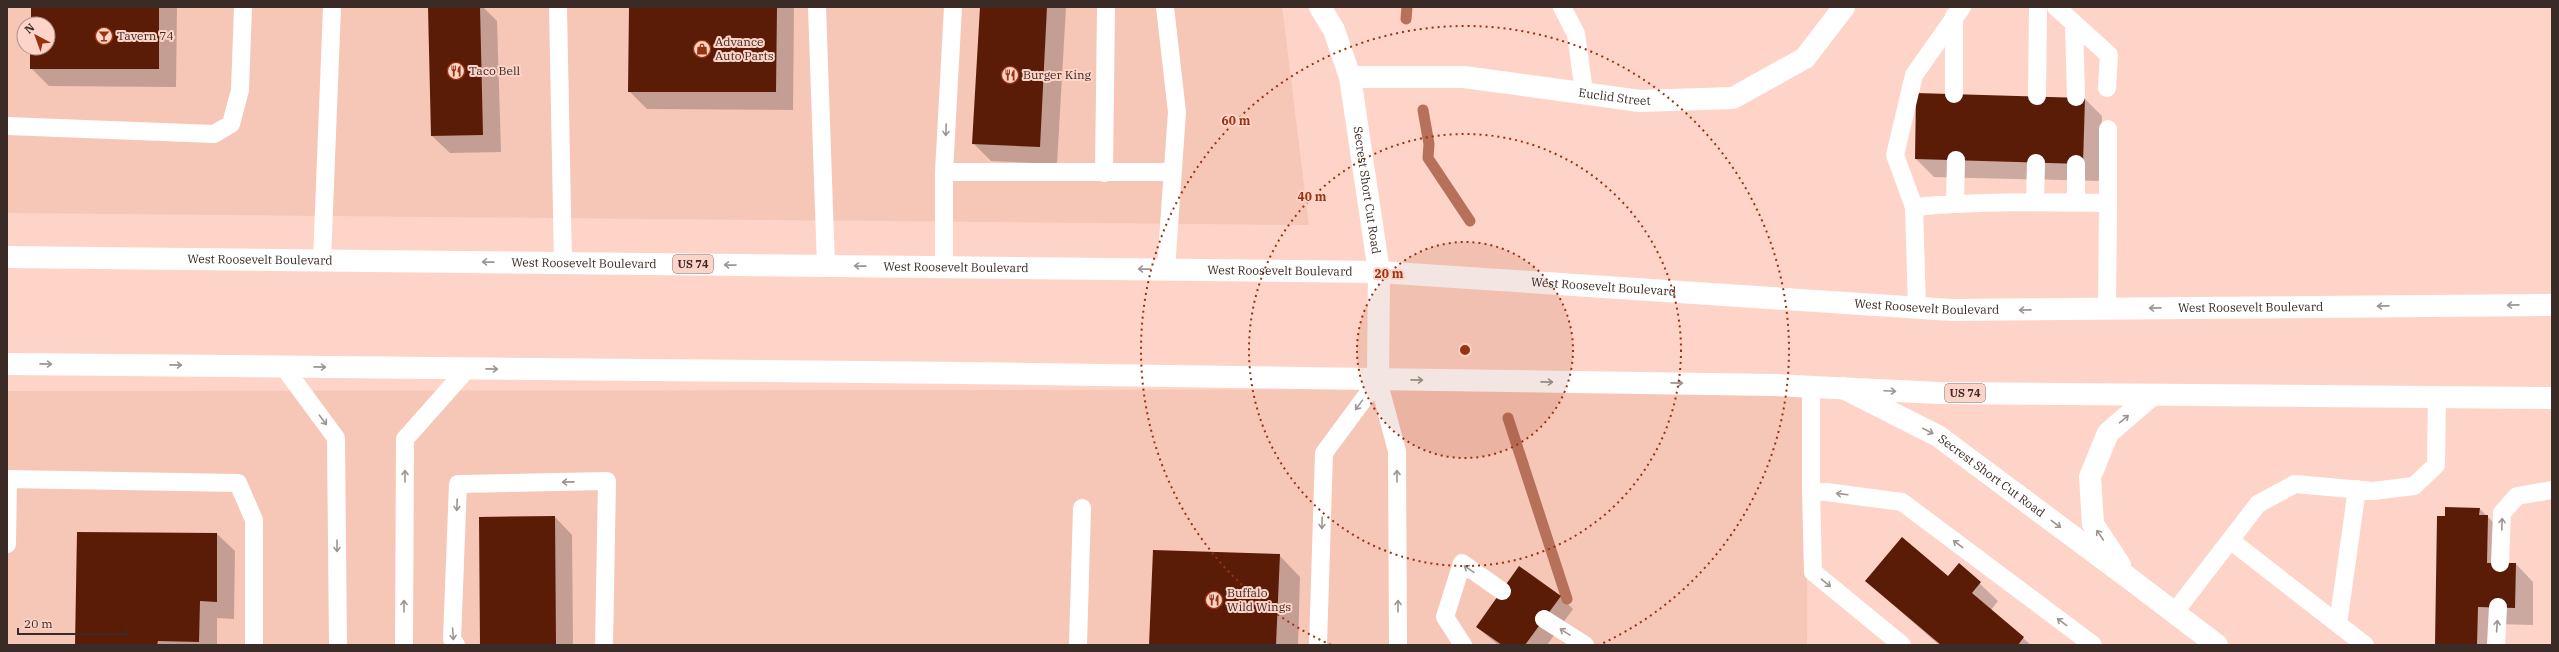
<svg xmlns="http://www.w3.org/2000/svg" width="2559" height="652" font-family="'IBM Plex Serif',serif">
<rect width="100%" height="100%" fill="#fed4c8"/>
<path fill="#f6c6b7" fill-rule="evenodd" d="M7,7H1282L1309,225L7,213ZM24,24H48V48H24Z
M1808,389L1807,645H7V391Z"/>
<path fill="#0003" d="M32,7H177L176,87L49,86L31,68V48H48V24H32Z
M429,7H483L497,21L501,152L450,153L432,136Z
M630,7H794L793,110L647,109L629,91Z
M981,7H1066L1057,164L991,161L973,143Z
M2085,99L2102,116L2100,181L1934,177L1916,159Z
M2480,509L2505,534V564H2516L2533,582V625L2495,624V645H2436L2446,517Z
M555,517L572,535L573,645H481Z
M217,534L235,551L234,619L217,618V645H76Z
M1279,555L1300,577L1298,645H1150Z
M1959,564L1998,601L1991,610L2031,645H1939L1866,581L1948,577Z
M1560,596L1573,609L1547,645H1498L1477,627Z"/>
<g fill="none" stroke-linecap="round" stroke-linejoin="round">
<path stroke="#b7705a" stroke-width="11" d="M1406,19L1407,7
M1423,110L1429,144L1428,158L1470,221
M1508,418L1567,599"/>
</g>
<path fill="#5b1c07" d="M31,7H159V69H30V48H48V24H31Z
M428,7H480L483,135L431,136Z
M629,7H777L776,92H628Z
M980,7H1047L1040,147L972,144Z
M1916,93L2085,98L2083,164L1915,159Z
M2445,507L2480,508L2479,515H2488L2487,563H2516L2515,608L2478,607L2477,645H2435L2437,516H2445Z
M555,516L556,645H480L479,517Z
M77,532L217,533V602L200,601L199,642L158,641L157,645H75Z
M1902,537L1948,576L1959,563L1981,582L1972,593L2024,637L2018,645H1941L1865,581Z
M1153,550L1280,554L1276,645H1149Z
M1519,566L1561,596L1525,645H1502L1476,627Z"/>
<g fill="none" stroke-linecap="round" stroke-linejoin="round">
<path stroke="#fff" stroke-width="18" d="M558,7L563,263
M817,7L826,266
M1165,7L1177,112L1166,269
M1562,7L1576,34L1584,92
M2056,7L2109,55L2107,88
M1954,16V94
M2074,24L2076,97
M2037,96L2038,7
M7,126L214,134L231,124L240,90L243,7
M2076,164V202
M944,172H1172
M1104,173L1106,7
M2035,202L2036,163
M1955,203L1956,160
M2108,203V129
M1914,207L1895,155L1914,75L1962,7
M322,260L332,7
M944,267V172L953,7
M1917,308L1914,207C1978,201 2043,202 2108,203L2107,309
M283,366L336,438L338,645
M7,479L238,483L254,520V645
M1811,490V387
M2230,540L2365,645
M7,544L8,479
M2500,563L2502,513L2517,496L2552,490
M2174,613L2258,504L2295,484L2373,491L2414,486L2436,465L2437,397
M1544,619L1585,645
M2338,624L2357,489
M404,645L405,439L468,368
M456,645L452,639L458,484L607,481L604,645
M1078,645L1082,508
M1318,645L1324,453L1378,380L1397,451L1398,645
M1463,645L1445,617L1462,563L1502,591
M1902,645L1813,572L1811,490L1902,502L2093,645
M2496,645L2498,607"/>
<g stroke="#fff" stroke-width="22">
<path id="s1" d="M1350,77H1464L1640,101L1733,98L1805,58L1844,7"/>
<path id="s2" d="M1843,388L1938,436L2130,579"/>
<path d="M2120,565L2093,524L2090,477L2108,433L2152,395"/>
</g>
<path stroke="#fff" stroke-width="22" d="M2130,579L2217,645"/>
<path stroke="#fff" stroke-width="22" id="s3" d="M1320,7L1334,30L1350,77L1379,272L1378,380"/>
<g stroke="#fff" stroke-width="22">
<path id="s4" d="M7,257L1379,272L1951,310L2552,305"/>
<path d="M7,364L964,373L1775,385L1939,393L2552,398"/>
</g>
</g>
<defs><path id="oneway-shaft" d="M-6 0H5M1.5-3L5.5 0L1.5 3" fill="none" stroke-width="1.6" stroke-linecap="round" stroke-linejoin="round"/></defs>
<g stroke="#9c9592">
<use href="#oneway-shaft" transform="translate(946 130) rotate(92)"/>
<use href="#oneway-shaft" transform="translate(488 262) rotate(-179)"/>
<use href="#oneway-shaft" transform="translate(730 265) rotate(-179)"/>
<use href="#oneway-shaft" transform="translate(860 266) rotate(-179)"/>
<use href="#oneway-shaft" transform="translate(1144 269) rotate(-179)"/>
<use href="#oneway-shaft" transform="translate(2513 305) rotate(179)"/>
<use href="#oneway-shaft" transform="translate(2383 306) rotate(179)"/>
<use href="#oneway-shaft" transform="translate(2155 308) rotate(179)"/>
<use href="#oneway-shaft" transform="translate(2025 310) rotate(179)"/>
<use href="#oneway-shaft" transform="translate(46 364) rotate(1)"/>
<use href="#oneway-shaft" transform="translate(176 365) rotate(1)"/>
<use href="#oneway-shaft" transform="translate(320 367) rotate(1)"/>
<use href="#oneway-shaft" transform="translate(492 369) rotate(1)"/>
<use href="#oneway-shaft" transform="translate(1417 380) rotate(1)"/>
<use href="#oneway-shaft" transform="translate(1547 382) rotate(1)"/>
<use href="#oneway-shaft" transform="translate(1677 383) rotate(1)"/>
<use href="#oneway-shaft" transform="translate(1890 391) rotate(3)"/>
<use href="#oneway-shaft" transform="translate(1359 405) rotate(126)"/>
<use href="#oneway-shaft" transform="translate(2124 419) rotate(-40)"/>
<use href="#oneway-shaft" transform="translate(323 420) rotate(53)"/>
<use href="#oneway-shaft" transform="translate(1928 431) rotate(27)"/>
<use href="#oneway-shaft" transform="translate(405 476) rotate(-90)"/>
<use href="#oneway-shaft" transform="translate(1397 476) rotate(-90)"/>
<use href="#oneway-shaft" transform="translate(568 482) rotate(179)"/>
<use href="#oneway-shaft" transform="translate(1842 494) rotate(-173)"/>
<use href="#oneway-shaft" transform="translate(457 505) rotate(92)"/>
<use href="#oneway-shaft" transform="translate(1322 523) rotate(92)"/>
<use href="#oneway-shaft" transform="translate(2056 524) rotate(37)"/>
<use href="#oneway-shaft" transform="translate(2502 524) rotate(-88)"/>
<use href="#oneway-shaft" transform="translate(2100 535) rotate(-124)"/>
<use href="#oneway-shaft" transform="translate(1958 544) rotate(-143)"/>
<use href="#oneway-shaft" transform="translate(337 546) rotate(90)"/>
<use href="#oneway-shaft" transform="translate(1469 569) rotate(-146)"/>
<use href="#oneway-shaft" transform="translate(1826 583) rotate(40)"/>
<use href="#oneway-shaft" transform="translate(404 606) rotate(-90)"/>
<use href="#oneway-shaft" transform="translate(1398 606) rotate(-90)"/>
<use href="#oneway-shaft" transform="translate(2062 622) rotate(-143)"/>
<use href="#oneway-shaft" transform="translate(2497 626) rotate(-86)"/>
<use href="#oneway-shaft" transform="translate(1565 632) rotate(-148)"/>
<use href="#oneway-shaft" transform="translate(453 634) rotate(86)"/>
</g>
<circle cx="1465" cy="350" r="108" fill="#99320f" fill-opacity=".12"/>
<g fill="none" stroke="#99320f" stroke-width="2" stroke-dasharray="2 4">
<circle cx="1465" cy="350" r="108"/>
<circle cx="1465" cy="350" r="216"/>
<path d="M1331 645A324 324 0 1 1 1599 645"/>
</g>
<defs>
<symbol id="bar-ring" viewBox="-11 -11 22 22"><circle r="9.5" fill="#fed4c8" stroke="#99320f" stroke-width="1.5"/><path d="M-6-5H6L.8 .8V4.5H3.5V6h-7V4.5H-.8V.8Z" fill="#99320f"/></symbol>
<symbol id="shop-ring" viewBox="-11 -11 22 22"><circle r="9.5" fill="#fed4c8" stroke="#99320f" stroke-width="1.5"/><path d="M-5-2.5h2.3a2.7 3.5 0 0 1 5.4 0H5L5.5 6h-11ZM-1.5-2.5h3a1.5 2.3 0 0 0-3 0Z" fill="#99320f"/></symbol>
<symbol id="restaurant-ring" viewBox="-11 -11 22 22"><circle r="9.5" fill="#fed4c8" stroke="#99320f" stroke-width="1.5"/><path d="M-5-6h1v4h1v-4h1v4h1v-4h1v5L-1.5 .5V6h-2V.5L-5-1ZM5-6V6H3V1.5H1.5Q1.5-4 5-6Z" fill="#99320f"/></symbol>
</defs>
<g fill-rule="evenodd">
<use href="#bar-ring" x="94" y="26" width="20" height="20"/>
<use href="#shop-ring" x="692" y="39" width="20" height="20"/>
<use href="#restaurant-ring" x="446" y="61" width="20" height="20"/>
<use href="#restaurant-ring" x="1000" y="65" width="20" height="20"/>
<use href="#restaurant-ring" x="1204" y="590" width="20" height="20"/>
</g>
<g text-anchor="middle" stroke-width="4" stroke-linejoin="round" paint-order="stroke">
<g fill="#fed4c8" stroke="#755e57" stroke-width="1">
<rect x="673" y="255" width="40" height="18" rx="3"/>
<rect x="1945" y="384" width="40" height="18" rx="3"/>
</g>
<g font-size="11" font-weight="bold" fill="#3a2b26">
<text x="693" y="268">US 74</text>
<text x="1965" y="397">US 74</text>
</g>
<g font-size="12" fill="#3a2b26" stroke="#fed4c8" text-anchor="start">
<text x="117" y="40">Tavern 74</text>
<text x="715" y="46">Advance<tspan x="715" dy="14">Auto Parts</tspan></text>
<text x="469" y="75">Taco Bell</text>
<text x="1023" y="79">Burger King</text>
<text x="1227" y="597">Buffalo<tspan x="1227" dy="14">Wild Wings</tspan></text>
</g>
<g font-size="12" fill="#3a2b26" stroke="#fed4c8">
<text dy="4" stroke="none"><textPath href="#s1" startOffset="266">Euclid Street</textPath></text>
<text dy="4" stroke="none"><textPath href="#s3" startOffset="191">Secrest Short Cut Road</textPath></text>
<text dy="4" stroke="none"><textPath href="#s4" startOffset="253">West Roosevelt Boulevard</textPath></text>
<text dy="4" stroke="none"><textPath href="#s4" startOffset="577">West Roosevelt Boulevard</textPath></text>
<text dy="4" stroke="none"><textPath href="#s4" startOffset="949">West Roosevelt Boulevard</textPath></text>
<text dy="4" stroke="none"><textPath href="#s4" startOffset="1273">West Roosevelt Boulevard</textPath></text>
<text dy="4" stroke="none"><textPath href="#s4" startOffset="1597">West Roosevelt Boulevard</textPath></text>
<text dy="4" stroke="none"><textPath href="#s4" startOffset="1921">West Roosevelt Boulevard</textPath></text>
<text dy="4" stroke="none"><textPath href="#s4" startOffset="2245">West Roosevelt Boulevard</textPath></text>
<text dy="4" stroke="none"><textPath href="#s2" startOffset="173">Secrest Short Cut Road</textPath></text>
</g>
</g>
<circle cx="1465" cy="350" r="6" fill="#99320f" stroke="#fed4c8" stroke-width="2"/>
<g font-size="12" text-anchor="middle" font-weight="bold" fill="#99320f" stroke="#fed4c8" stroke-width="4" stroke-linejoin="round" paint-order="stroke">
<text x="1236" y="125">60 m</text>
<text x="1312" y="201">40 m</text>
<text x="1389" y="278">20 m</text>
</g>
<rect width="2559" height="652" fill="none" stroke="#3a2b26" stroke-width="16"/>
<g transform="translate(36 36) rotate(319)"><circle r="19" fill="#fed4c8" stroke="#b09087"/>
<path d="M0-3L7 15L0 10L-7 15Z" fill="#99320f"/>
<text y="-6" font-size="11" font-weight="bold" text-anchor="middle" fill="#3a2b26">N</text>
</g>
<path d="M18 628v6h108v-6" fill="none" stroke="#3a2b26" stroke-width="2"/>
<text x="24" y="628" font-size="12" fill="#3a2b26" stroke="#fed4c8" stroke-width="3" paint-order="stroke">20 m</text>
</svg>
